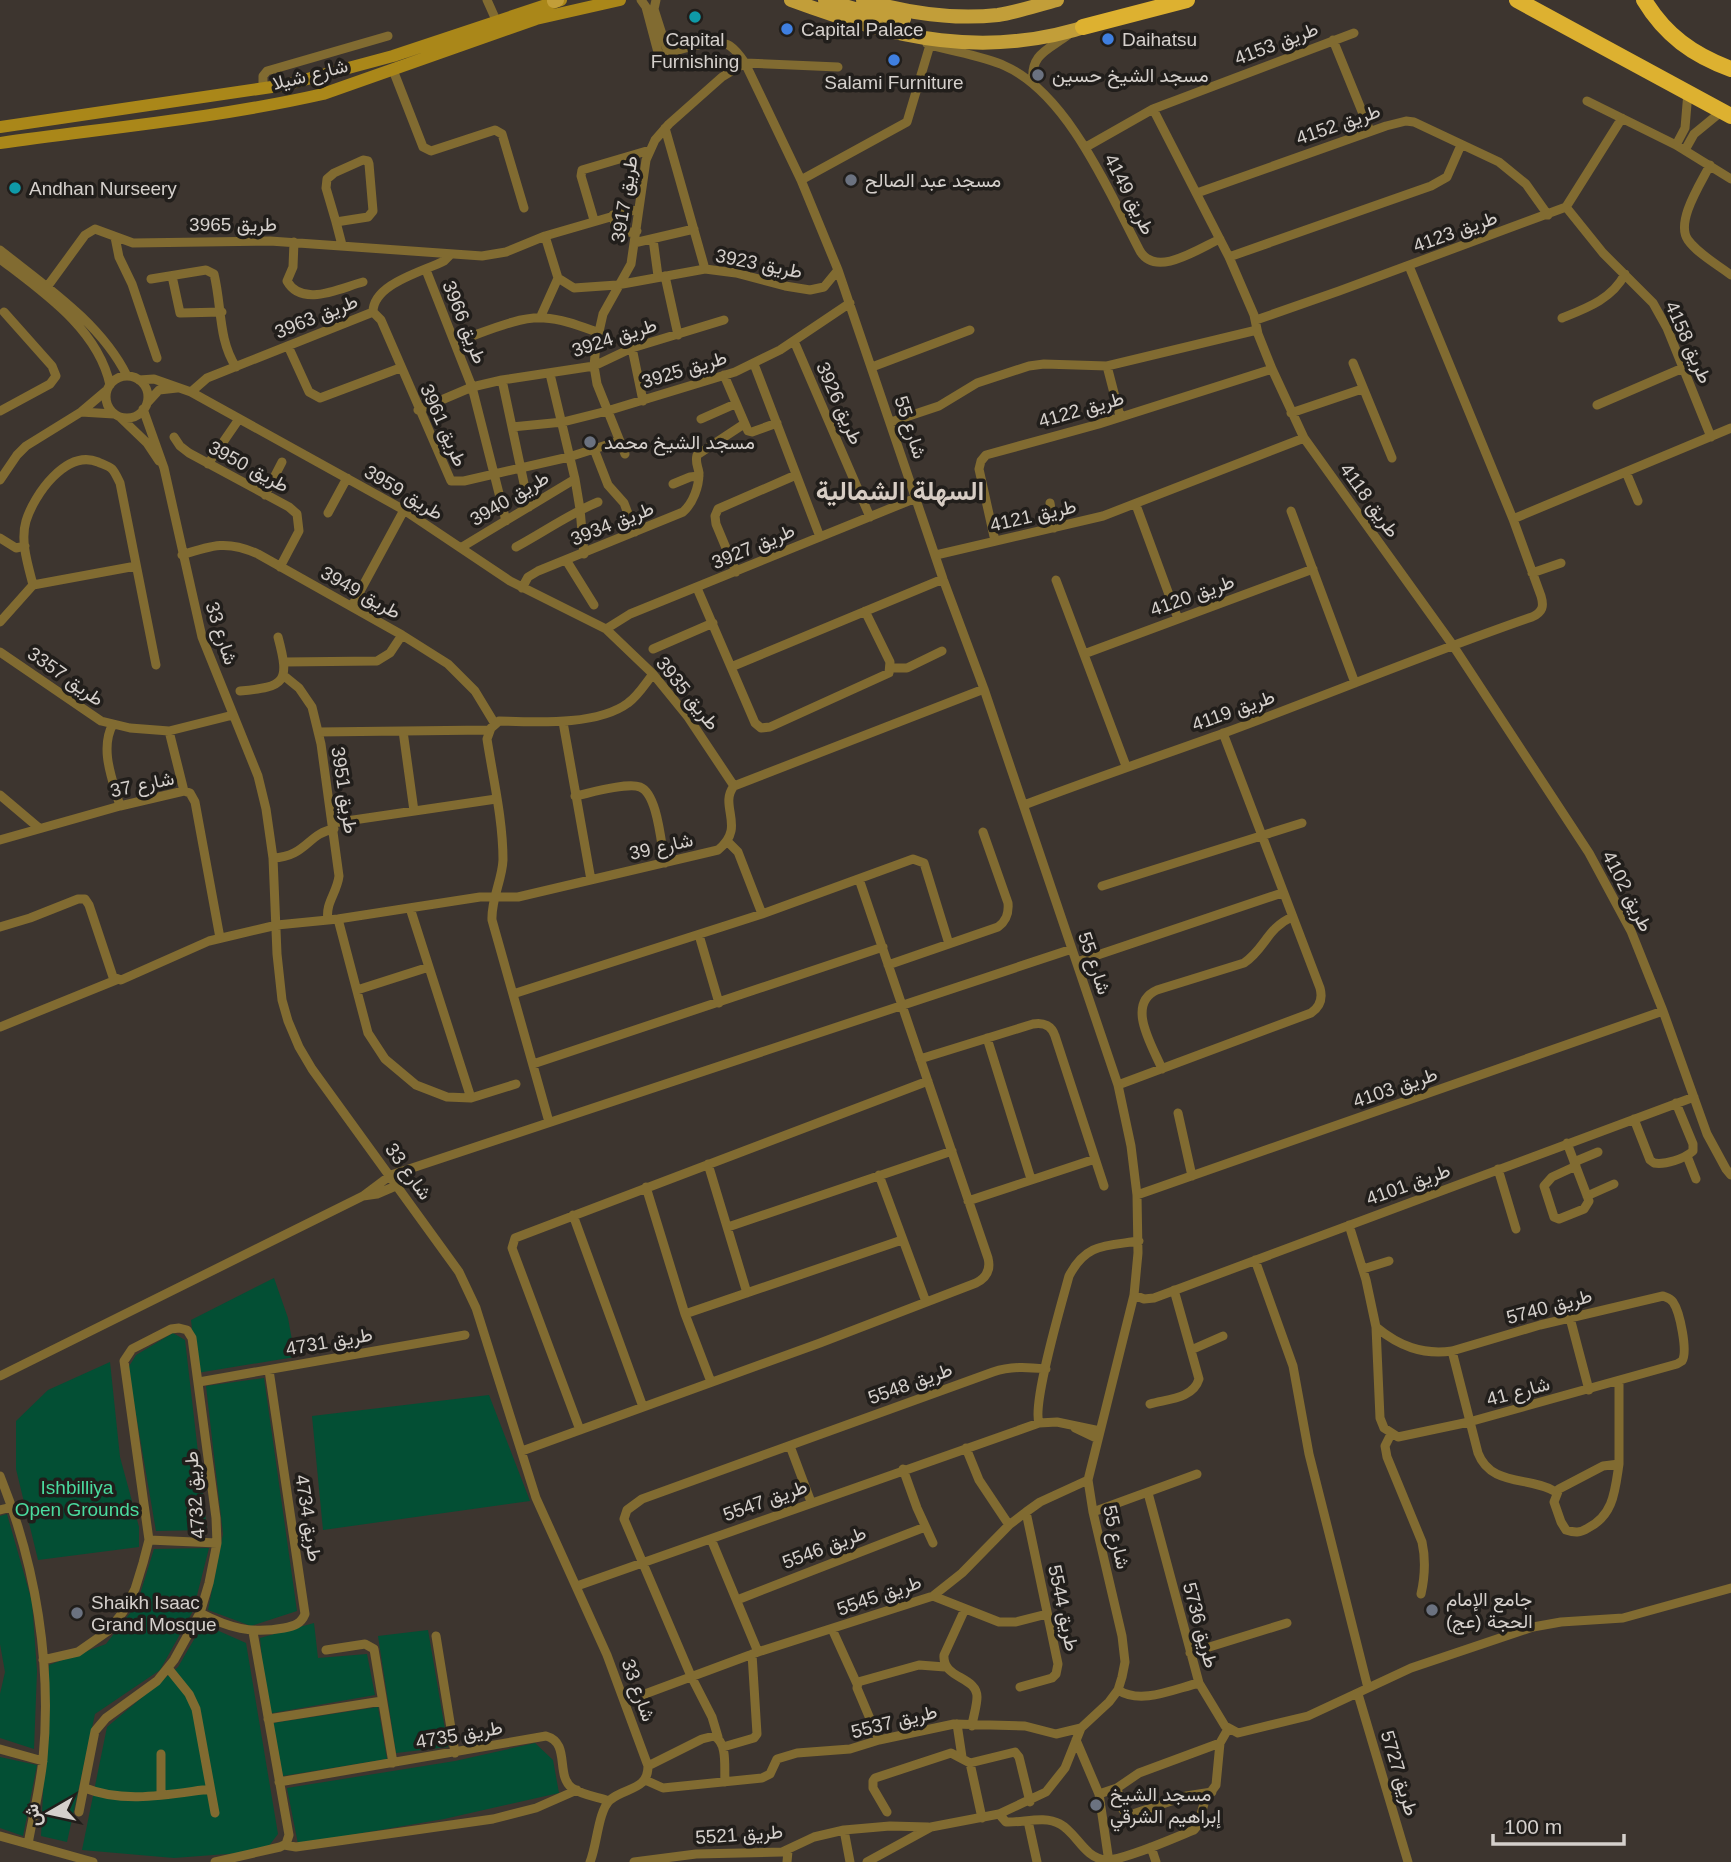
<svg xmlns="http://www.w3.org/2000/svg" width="1731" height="1862" font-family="Helvetica,Vazirmatn,sans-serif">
<rect width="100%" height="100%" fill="#3d352f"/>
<path fill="#034f34" d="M274,1278L288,1318L295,1357L197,1373L191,1320Z
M173,1333L185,1340L207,1530L156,1531L128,1368L136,1355Z
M110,1362L120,1457L139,1527V1547L38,1560L16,1469V1421L48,1390Z
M264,1378L297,1611L251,1626L208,1610L223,1534L206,1386Z
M489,1395L530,1501L323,1530L312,1416Z
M7,1514L32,1602L37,1671L34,1749L0,1738V1694L5,1672L0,1644V1516Z
M209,1548L193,1611L160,1670L95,1714L67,1842L41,1836L49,1665L106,1644L137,1604L154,1549Z
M314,1623L318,1658L367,1654L375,1695L267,1714L260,1638Z
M203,1624L246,1643L278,1834L265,1851L174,1858L82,1850L107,1727L178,1667Z
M428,1630L448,1747L396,1753L378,1636Z
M378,1707L387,1759L283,1776L273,1723Z
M535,1743L553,1760L559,1793L444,1819L298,1844L287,1788L455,1761Z
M0,1757L37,1765L23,1836L0,1828Z"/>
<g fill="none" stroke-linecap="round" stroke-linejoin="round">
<path stroke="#816b31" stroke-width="9" d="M487,0L496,20
M641,0L646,7L659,56C675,51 716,36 730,46C736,50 741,57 745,63L801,180L838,270L943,579L984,689L1118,1085L1131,1146L1137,1195L1138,1253L1134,1295L1088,1480L1093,1512L1122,1636L1125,1662L1122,1677L1118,1690L1109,1702L1081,1728L1065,1768L1046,1792L999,1814L931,1827L867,1862
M656,0L654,9L668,53
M1333,40L1370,131
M927,44C953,52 981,55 1005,66C1068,94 1109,192 1140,251C1156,278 1198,249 1220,239
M393,70L423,147L431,151L495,130L502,134L524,208
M1033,82C1030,54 1048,50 1068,35
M263,89V76L267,71L388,36
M1587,101L1676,145L1731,179
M1153,109L1229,257L1254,315L1258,334L1272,369L1304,438L1452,644L1589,853L1631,931L1663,1011L1707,1134L1726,1169L1731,1175
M665,128L705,269
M1676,145L1685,128L1688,92
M1086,147L1153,109L1354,33
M1685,150L1694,134L1722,111
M363,160L368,161L369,164L373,211L368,217L336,222L326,188L327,179L334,173Z
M1710,165C1701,183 1675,222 1688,240C1698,254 1718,265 1731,275
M801,180L907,122L930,45
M1197,193L1386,126L1406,121L1414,122L1499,162L1526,184L1548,215
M1566,207L1603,253L1653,303L1667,328L1711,437
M613,215L617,234L637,231
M594,220L581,176L582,170L650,150
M336,222L342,245
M545,236L558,278L574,288L617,285L705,269L736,273L785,286L810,290L824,287L838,270
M115,237L119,257L132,284L157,358
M653,239L658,276
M294,242L293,267L287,281C302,308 340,288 363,282
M634,243L694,229
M0,250C45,286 101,323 127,376
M1229,257L1431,186L1447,177L1461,145
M0,259C43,292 98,329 110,385
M426,270L472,387L506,521
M172,276L180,313L222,312
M665,276L678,335
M151,279L206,270L214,274C222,306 218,340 236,367
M47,287L85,235L95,229L133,243L270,241L482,256L506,252L545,236L638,209
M373,312L381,320L451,481H464L569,457L619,441
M540,318L558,278
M1562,318C1587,308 1612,299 1625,274
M1256,320L1339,291L1566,207L1622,118
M794,341L870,517
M455,342C481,334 517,316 544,318C562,319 580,326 597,332
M288,346L309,392L320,398L400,368
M632,348L643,401
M1353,363L1392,458
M754,364L820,537
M1107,366L1120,416
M872,367L970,330
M550,374L575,479L580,509L584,554
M724,375L748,431L752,432L777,423
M106 397a21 21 0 1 1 42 0a21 21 0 1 1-42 0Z
M139,380L154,379L191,392L404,510L510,581L606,629L653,674L688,717L734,786
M502,380L529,507
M191,392L207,378L373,312C373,284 422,272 444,261L451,254
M148,402L159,390L177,388
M1597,405L1683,368
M143,409L164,468L202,637L258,776L266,809L273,858L277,954L282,1000L288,1021L299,1047L312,1069L459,1272L476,1308L536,1498L607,1655L648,1766C648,1791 625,1787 610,1800C598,1811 597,1846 590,1862
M418,410L472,387L502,380L594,366L632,348L724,320
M0,411L50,384L56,376L52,366L4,312
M81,412L114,414
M1291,413L1362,389
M120,417L147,443L159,461
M701,419L735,404
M891,422L939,406L977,383L1029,366L1044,364L1107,366L1257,330
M512,427L563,422L607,411L735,372L780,350L850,303
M174,437L180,446L189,453L289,507L297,514L299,531L280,567
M594,449L608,485L624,503L635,532
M625,454L597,384L594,366L596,345L603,314L631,264L646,160L655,140L669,124L722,77L745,63L838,67
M208,464L239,419
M1626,472L1638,501
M0,480L17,455L26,446L81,412L107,390
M673,484L690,477L699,476
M265,495L282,462
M1050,503L1054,528
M1136,505L1178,619
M1291,511L1355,683
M328,513L347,478
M1513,519L1731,428
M0,538L16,548L25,546
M995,541L979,469L981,461L986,455L1099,424L1272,369
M462,547L575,479
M516,547C544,532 569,514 598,502
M182,555C212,545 228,540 258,554L402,635L448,664L475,691L495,724
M936,555L1103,516L1304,438
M566,560L594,605
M736,572L716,524L715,516L718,509L796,475
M1532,573L1561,563
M1056,580L1126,766
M33,585C28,565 20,541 26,521C34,495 66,449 98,462C102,464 109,466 112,469C115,472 118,479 120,483L156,665
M522,588L528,577L538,571L683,512C693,503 699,487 699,473C698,466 695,463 697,455L744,424
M697,588L755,723L761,728L770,727L889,673L890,662L865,611
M352,606L404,510
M0,622L33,585L136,566
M606,629L630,614L916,498
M653,649L713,623
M0,652L101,721L130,728L169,731L233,715
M1084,654L1313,569
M285,662L377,661L390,653L402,635
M731,667L943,579
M891,668H907L942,651
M283,675L299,688L312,707L321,744L339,876C337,893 325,903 328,920
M240,691C286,687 290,682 278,637
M563,722L591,880
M113,724C99,749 113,781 120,806
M169,731L184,791
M403,731L489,730
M318,732L403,731L414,811
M0,795L39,828
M575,796C590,793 627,782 640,787C658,794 661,845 665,863
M1024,805C1090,780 1157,757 1224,733C1327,695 1428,653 1532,617C1543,612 1544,606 1541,596L1513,519L1409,266
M333,823L496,799
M0,840L120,806L184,791L190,793L195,802L220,938
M728,842L738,852L762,914
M273,858C306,857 308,833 334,829
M1102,886L1302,823
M410,908L471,1098
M338,919L368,1033L385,1059L416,1085L447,1097L471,1098L516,1084
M0,927L30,918L78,899H85L89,905L113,977L121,980L209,941L277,925L338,919L480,897H518L718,850C747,827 718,806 734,786L984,689
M699,935L719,1003
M1077,962L1282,893
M888,965L998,927C1006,921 1009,914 1008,903L983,832
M357,990L429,967
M513,994L762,914L913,859L924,863L949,944
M0,1027L116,980
M987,1038L1031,1179
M920,1059L1033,1024C1044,1022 1052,1026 1055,1036L1104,1186
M533,1064L883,947
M1162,1069C1153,1047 1125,1004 1157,990L1244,963C1265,949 1267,928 1292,917
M1118,1085L1311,1013C1320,1007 1323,999 1320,988L1223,733
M1178,1113L1192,1176
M1634,1119L1650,1160L1654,1163C1665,1165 1684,1159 1693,1151V1144L1676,1103
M549,1122L492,920C491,899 502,881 503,860C503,820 493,778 487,739L491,728L499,721C536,722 597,726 628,703C638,696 645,684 653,674
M1567,1143L1589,1201L1584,1209L1559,1219L1554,1217L1544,1186L1552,1177L1576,1166
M1687,1156L1696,1179
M1574,1162L1598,1152
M708,1164L747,1293
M1498,1169L1516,1229
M879,1175L926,1302
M646,1187L685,1314L711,1382
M1137,1195L1663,1011
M363,1196L377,1194L398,1185
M1587,1196L1614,1184
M968,1201L1095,1159
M573,1215L643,1407
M1349,1225L1366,1280L1376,1327L1380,1418L1384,1428L1398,1437L1469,1422L1677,1364L1682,1361C1688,1352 1680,1312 1673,1302C1670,1298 1668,1298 1663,1296L1540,1325L1452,1351C1422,1355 1399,1346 1376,1327
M728,1227L952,1151
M1255,1260L1293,1366L1309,1454L1368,1688
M1363,1269L1389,1261
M1134,1295L1144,1299L1154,1298L1694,1097
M685,1314L902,1240
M1570,1318L1589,1390
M1191,1350L1223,1336
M1452,1351L1478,1453C1491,1487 1530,1476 1556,1492
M0,1376L363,1196L391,1175L1072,949
M199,1382L465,1335
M1150,1404C1167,1399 1193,1399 1199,1379L1174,1290
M1039,1423C1032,1403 1062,1302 1069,1276C1086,1243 1106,1246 1139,1241
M1075,1428L1098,1439
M580,1430L512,1248L515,1238L928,1081
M1391,1434L1385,1446L1387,1457L1422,1542C1426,1560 1425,1576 1421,1594
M790,1446L811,1502
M966,1448L979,1480L1009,1525
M522,1451L820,1343L976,1283C986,1278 991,1270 988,1258L859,879
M1619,1464C1615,1490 1614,1515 1588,1528C1580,1533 1575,1533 1566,1530L1561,1522L1554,1502L1559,1489L1603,1466Z
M1619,1464V1381
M903,1469L917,1508L933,1543
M0,1476C36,1565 52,1664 43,1759C40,1788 33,1816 28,1844
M1148,1493L1199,1683L1225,1726L1238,1733L1308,1716L1411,1668L1533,1627L1561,1622L1623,1618L1731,1588
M0,1510L12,1507
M1093,1512L1197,1474
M711,1539L758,1652
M149,1540L217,1543
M577,1586L1039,1423L1057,1422L1100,1431
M933,1596L999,1622H1016L1047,1614
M737,1600L925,1527
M965,1609L944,1655C942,1679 977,1676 977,1697C977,1706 973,1717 972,1726
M200,1613C229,1628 251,1634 284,1628C294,1626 301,1624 305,1614L269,1370
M832,1629L857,1684
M436,1636L455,1753
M326,1650L365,1644L374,1649L393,1763
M1190,1653L1287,1623
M43,1660L78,1652L108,1631L123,1612L135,1589L143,1563L149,1540L124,1361L132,1349L171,1329L179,1328L187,1330L192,1338L216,1518L217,1543L209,1583L200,1613L174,1660L157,1681L106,1718L95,1731L79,1812
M168,1668L189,1694L196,1709L215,1813
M1020,1687L1052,1678L1056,1674L1058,1664L1026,1512
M1118,1690C1141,1705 1174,1689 1199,1683
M1358,1694L1408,1862
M626,1701L758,1652L933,1596L962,1573L1009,1525L1026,1512L1040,1502L1088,1480
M268,1719L382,1701
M957,1724L962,1757
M718,1737L712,1717L691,1676L624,1519L627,1510L642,1499L993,1372C1011,1366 1027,1367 1046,1369
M879,1740L857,1688L858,1682L919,1665L945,1667
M1076,1740L1099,1794L1109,1862
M723,1747L754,1738L757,1734L752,1654
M0,1749L43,1761
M161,1754V1795
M970,1763L982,1818
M648,1766L702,1739L714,1736C728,1743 724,1768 725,1782
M645,1780L663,1788L762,1778L770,1774L777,1759L797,1753L850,1749L879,1740L954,1724L1025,1726L1056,1734L1081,1728
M279,1782L546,1736C571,1743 555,1775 572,1788C582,1795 598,1797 609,1801
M85,1788C124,1804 170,1794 210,1789
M1117,1788L1122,1808L1127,1816L1186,1796L1212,1792
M1099,1794L1117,1788L1139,1773L1220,1743
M887,1812L873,1788V1781L875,1778L951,1753L970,1763L1015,1752L1019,1757L1030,1802
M999,1814L1006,1822C1023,1823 1044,1815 1060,1824C1077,1833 1084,1858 1106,1860C1123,1861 1176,1837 1194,1830L1198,1825L1205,1800L1216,1785L1220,1743L1228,1729
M1028,1821L1037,1862
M844,1830L850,1862
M0,1836L93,1862
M284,1845L296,1847L493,1819L536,1808L577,1790
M1151,1847L1156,1862
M215,1862L280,1847L286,1844L289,1835L253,1632
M634,1862L696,1854L782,1852L814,1837L844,1830L890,1826L928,1827
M787,1862L788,1851"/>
<path stroke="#aa8719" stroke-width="12" d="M0,127L285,85L393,56L561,0
M0,143C107,128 217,118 323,94L536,19L620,0"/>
<path stroke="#c29e39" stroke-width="14" d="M791,0C894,38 986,61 1094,24
M825,0L858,10L904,19
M863,0C907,13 953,20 998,15C1018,12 1038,5 1057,0
M554,1L557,0"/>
<path stroke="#ddb130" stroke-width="16" d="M1517,0L1731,116
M1644,0C1665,35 1693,55 1731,69
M1083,27L1187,0"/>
</g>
<g fill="#0f9aa8" stroke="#211e1b" stroke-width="2.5">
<circle cx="695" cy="17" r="7"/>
<circle cx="15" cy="188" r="7"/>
</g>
<g fill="#3f7fe0" stroke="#211e1b" stroke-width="2.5">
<circle cx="787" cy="29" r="7"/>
<circle cx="1108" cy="39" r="7"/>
<circle cx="894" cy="60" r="7"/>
</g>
<g fill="#6b7280" stroke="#211e1b" stroke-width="2.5">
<circle cx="1038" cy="75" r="7"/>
<circle cx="851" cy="180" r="7"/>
<circle cx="590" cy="442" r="7"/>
<circle cx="1432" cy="1610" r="7"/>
<circle cx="77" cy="1613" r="7"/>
<circle cx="1096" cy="1805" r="7"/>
</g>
<g text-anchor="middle" stroke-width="7" stroke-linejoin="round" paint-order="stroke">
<g font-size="19" fill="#d5d0cc" stroke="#211e1b" text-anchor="start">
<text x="801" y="36">Capital Palace</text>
<text x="695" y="46" text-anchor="middle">Capital<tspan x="695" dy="22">Furnishing</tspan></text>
<text x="1122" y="46">Daihatsu</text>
<text x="1052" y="82">مسجد الشيخ حسين</text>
<text x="894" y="89" text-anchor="middle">Salami Furniture</text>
<text x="865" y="187">مسجد عبد الصالح</text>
<text x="29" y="195">Andhan Nurseery</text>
<text x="604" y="449">مسجد الشيخ محمد</text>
<text x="1446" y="1606">جامع الإمام<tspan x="1446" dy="22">الحجة (عج)</tspan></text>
<text x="91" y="1609">Shaikh Isaac<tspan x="91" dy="22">Grand Mosque</tspan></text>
<text x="1110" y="1801">مسجد الشيخ<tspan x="1110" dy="22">إبراهيم الشرقي</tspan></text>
</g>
<g font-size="19" fill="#d5d0cc" stroke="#211e1b">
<text transform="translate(1276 43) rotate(-21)" y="7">طريق 4153</text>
<text transform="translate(310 74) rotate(-14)" y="7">شارع شيلا</text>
<text transform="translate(1338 124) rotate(-19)" y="7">طريق 4152</text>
<text transform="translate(1130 194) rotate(63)" y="7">طريق 4149</text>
<text transform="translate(624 199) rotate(-81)" y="7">طريق 3917</text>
<text x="233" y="231">طريق 3965</text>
<text transform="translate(1455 231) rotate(-20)" y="7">طريق 4123</text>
<text transform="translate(759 263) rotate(11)" y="7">طريق 3923</text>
<text transform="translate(316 316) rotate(-22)" y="7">طريق 3963</text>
<text transform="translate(465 322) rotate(68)" y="7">طريق 3966</text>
<text transform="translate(614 337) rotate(-18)" y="7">طريق 3924</text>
<text transform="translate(1689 342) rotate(66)" y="7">طريق 4158</text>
<text transform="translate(684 369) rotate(-17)" y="7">طريق 3925</text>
<text transform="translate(840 403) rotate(66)" y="7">طريق 3926</text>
<text transform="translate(1081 409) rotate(-16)" y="7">طريق 4122</text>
<text transform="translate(444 425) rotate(66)" y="7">طريق 3961</text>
<text transform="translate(911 427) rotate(72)" y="7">شارع 55</text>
<text transform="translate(249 466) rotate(28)" y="7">طريق 3950</text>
<text transform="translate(404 492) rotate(31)" y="7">طريق 3959</text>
<text transform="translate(509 498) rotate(-31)" y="7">طريق 3940</text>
<text transform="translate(1370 500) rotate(54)" y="7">طريق 4118</text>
<text transform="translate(1033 515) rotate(-13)" y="7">طريق 4121</text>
<text transform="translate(612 523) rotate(-22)" y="7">طريق 3934</text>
<text transform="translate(753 546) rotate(-23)" y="7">طريق 3927</text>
<text transform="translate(361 592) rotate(29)" y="7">طريق 3949</text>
<text transform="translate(1192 595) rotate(-20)" y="7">طريق 4120</text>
<text transform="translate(222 633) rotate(72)" y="7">شارع 33</text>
<text transform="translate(66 676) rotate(35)" y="7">طريق 3357</text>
<text transform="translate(688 693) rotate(51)" y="7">طريق 3935</text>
<text transform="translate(1233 710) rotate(-20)" y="7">طريق 4119</text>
<text transform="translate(142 784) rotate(-12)" y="7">شارع 37</text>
<text transform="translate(345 790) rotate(81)" y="7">طريق 3951</text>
<text transform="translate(661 846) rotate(-13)" y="7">شارع 39</text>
<text transform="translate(1628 891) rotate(63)" y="7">طريق 4102</text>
<text transform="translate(1095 963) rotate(71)" y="7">شارع 55</text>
<text transform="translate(1395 1087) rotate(-19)" y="7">طريق 4103</text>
<text transform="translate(409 1171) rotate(54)" y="7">شارع 33</text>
<text transform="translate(1408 1184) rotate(-20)" y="7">طريق 4101</text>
<text transform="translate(1549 1306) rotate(-15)" y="7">طريق 5740</text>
<text transform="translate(329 1341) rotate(-10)" y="7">طريق 4731</text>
<text transform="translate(910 1383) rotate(-20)" y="7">طريق 5548</text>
<text transform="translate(1518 1391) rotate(-15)" y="7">شارع 41</text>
<text transform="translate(194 1495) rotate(-95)" y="7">طريق 4732</text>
<text transform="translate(765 1500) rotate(-20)" y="7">طريق 5547</text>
<text transform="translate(309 1518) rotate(81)" y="7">طريق 4734</text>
<text transform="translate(1117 1537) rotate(77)" y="7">شارع 55</text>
<text transform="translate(824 1547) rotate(-21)" y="7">طريق 5546</text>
<text transform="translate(879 1595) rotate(-19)" y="7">طريق 5545</text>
<text transform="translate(1064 1608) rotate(78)" y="7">طريق 5544</text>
<text transform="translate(1201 1625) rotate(75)" y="7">طريق 5736</text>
<text transform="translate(639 1690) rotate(70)" y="7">شارع 33</text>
<text transform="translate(894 1721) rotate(-14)" y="7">طريق 5537</text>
<text transform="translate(459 1734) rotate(-10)" y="7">طريق 4735</text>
<text transform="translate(1400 1773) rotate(73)" y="7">طريق 5727</text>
<text transform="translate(739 1834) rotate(-4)" y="7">طريق 5521</text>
</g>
<g font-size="19" fill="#4adc9f" stroke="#211e1b">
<text x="77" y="1494">Ishbilliya<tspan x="77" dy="22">Open Grounds</tspan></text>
</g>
<g font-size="26" font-weight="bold" fill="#d7cdc4" stroke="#211e1b">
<text x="900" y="500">السهلة الشمالية</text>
</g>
</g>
<g transform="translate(49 1813) rotate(261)" stroke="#211e1b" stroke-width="5" paint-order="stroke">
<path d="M0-5L12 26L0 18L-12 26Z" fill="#d5d0cc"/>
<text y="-10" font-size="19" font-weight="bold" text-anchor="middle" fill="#d5d0cc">ش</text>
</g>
<path d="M1493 1834v10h131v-10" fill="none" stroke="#d5d0cc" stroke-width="3.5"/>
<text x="1504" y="1834" font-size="21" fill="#d5d0cc" stroke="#211e1b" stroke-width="5" paint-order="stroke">100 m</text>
</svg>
